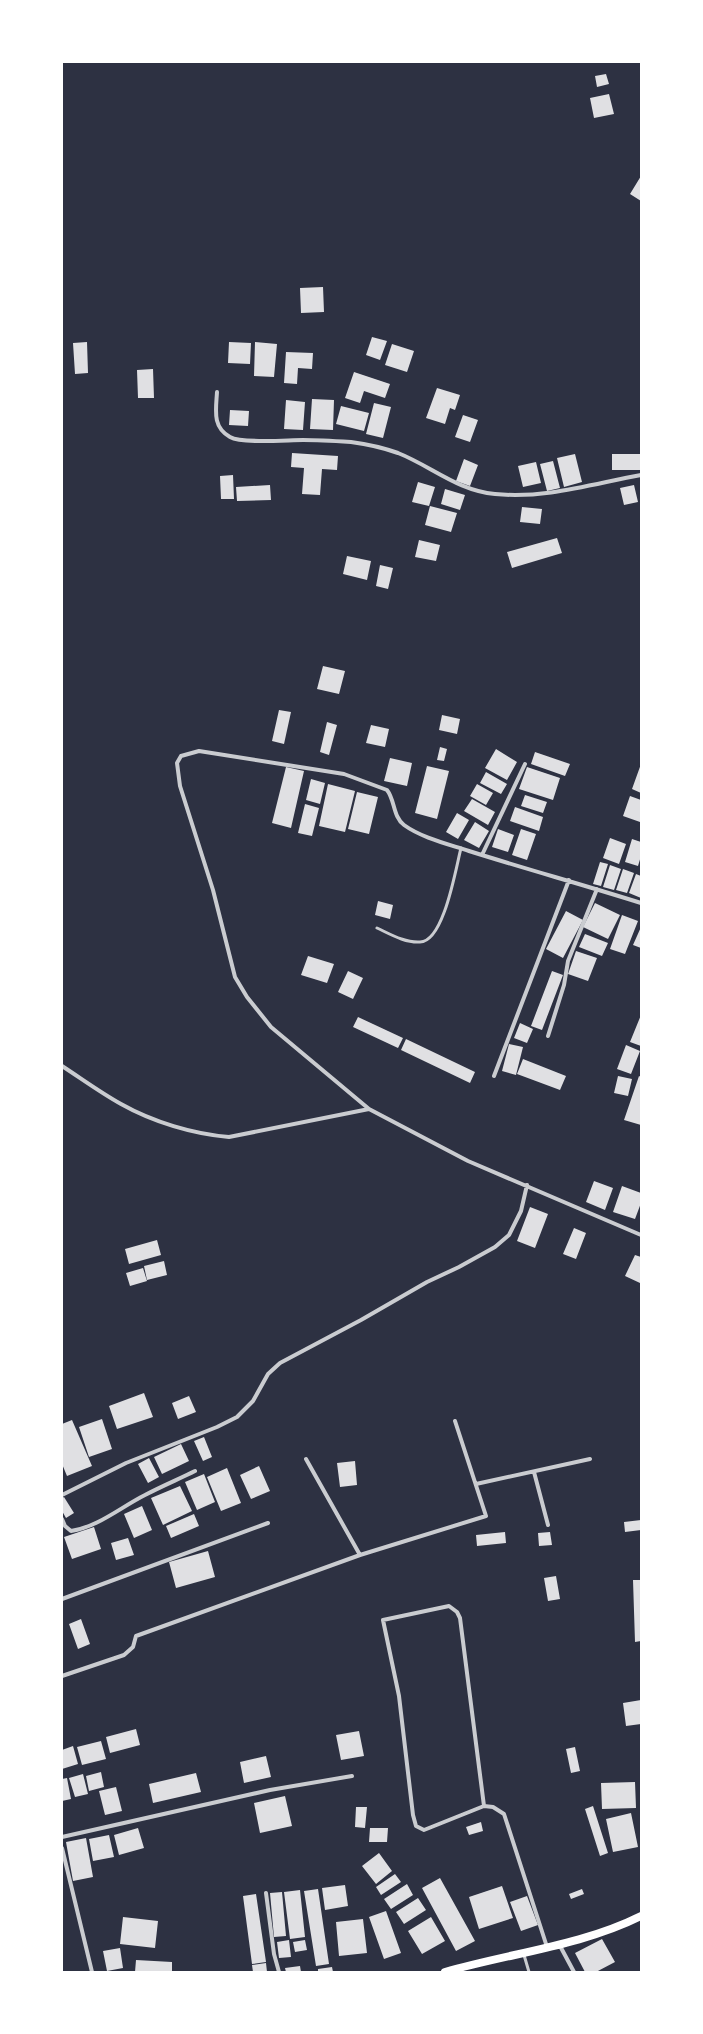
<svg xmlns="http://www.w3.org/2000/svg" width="703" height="2034" font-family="Mulish,sans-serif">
<rect width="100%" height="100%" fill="#2d3142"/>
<path fill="#e0e0e3" d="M606,74L609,84L597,87L595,76Z
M609,94L614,114L594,118L590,98Z
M641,176V201L630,194Z
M323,287L324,312L301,313L300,288Z
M372,337L387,341L380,360L366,355Z
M87,342L88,373L75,374L73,343Z
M229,342L251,343L250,364L228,363Z
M255,342L277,344L274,377L254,376Z
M392,344L414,351L407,372L385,365Z
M286,352L313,353L312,369L298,368L297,384L284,383Z
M153,369L154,398H138L137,370Z
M354,372L390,384L385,398L364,391L360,403L345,398Z
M437,388L460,395L455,410L450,408L445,424L426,418Z
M312,399L334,400L333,430L310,429Z
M286,400L305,402L303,430L284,429Z
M374,403L391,407L383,438L366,434Z
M341,406L369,413L364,431L336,424Z
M230,410L249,411L248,426L229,425Z
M463,415L478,420L470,442L455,437Z
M292,453L338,456L337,470L322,469L320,495L302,494L304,468L291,467Z
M575,454L582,482L564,487L557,458Z
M612,454H641V470H612Z
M464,459L478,465L470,486L456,481Z
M553,461L560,488L547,491L540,464Z
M536,462L541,483L523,487L518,466Z
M233,475L234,499H221L220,476Z
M418,482L435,487L429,506L412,502Z
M270,485L271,500L237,501L236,487Z
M634,485L638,502L624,505L620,488Z
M445,489L465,495L460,510L441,504Z
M430,506L457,513L451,532L425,525Z
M522,507L542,509L540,524L520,522Z
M557,538L562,553L512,568L507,552Z
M419,540L440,545L436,561L415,557Z
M347,556L371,561L367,580L343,574Z
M380,565L393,568L388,589L376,586Z
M323,666L345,671L339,694L317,689Z
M279,710L291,712L284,744L272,741Z
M442,715L460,719L457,734L439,730Z
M327,722L337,725L329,755L320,752Z
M371,725L389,729L385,747L366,743Z
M440,747L447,749L444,761L437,760Z
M496,749L517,762L507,780L485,768Z
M535,752L570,764L565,776L531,764Z
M390,758L412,763L407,786L384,781Z
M641,764V793L632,789Z
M427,766L449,771L437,819L415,813Z
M286,767L304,771L291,828L272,823Z
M527,767L560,778L553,800L519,789Z
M486,772L507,784L501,794L480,783Z
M311,779L325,783L320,804L306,800Z
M328,784L355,791L345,832L319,826Z
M477,784L493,793L486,805L470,796Z
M357,792L378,797L369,834L348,829Z
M525,795L547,802L543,813L521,806Z
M630,796L641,800L640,822L623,816Z
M472,799L495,812L488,825L464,811Z
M305,804L319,808L312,836L298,833Z
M515,807L543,817L539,831L510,821Z
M457,813L469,820L458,839L446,832Z
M475,822L489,831L479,848L464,840Z
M498,829L514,835L508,852L492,847Z
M521,829L536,834L527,860L512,855Z
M610,838L626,844L619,864L603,858Z
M632,839L641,842V856L638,866L625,862Z
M600,862L608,864L601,886L593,884Z
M610,865L621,869L614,890L603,887Z
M623,869L634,873L627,893L616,890Z
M636,874L641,876V898L629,893Z
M378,901L393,905L390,919L375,915Z
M595,903L620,915L608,939L583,927Z
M566,911L583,920L563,958L546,949Z
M622,915L638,921L625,954L610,949Z
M641,927V948L633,945Z
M585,934L608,943L602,956L579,947Z
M576,951L597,958L588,981L568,974Z
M308,956L334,964L327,983L301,975Z
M348,971L363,978L353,999L338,992Z
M552,971L563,975L542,1030L531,1026Z
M641,1015V1046L630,1042Z
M358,1017L403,1038L398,1048L353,1027Z
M520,1023L533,1029L527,1043L514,1038Z
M406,1039L475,1072L470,1083L401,1050Z
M509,1044L523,1047L516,1075L502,1071Z
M626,1045L640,1051L631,1074L617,1069Z
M523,1059L566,1076L560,1090L517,1074Z
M618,1076L632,1079L628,1096L614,1093Z
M639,1076L641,1077V1125L624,1120Z
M594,1181L613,1188L605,1210L586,1202Z
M622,1186L641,1193V1203L635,1219L613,1212Z
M530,1207L548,1214L535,1248L517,1241Z
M574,1228L586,1233L576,1259L563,1254Z
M157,1240L161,1255L129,1264L125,1249Z
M635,1255L641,1257L640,1283L625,1276Z
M164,1261L167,1275L147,1280L144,1266Z
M143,1268L147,1281L130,1286L126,1273Z
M144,1393L153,1417L117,1429L109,1406Z
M189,1396L196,1412L178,1419L172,1403Z
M102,1419L112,1449L89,1457L79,1427Z
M72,1420L92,1466L67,1476L62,1464V1424Z
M204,1437L212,1457L203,1461L194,1441Z
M181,1444L189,1461L162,1474L154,1457Z
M149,1458L159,1477L148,1483L138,1464Z
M355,1461L357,1485L340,1487L337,1463Z
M259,1466L270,1491L251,1499L240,1475Z
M227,1468L241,1503L221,1511L207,1477Z
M204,1474L215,1502L197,1510L185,1482Z
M180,1486L192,1511L163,1525L151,1498Z
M64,1497L74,1513L66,1518L62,1511V1498Z
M142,1506L152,1530L134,1538L124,1514Z
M194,1514L199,1526L171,1538L166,1526Z
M641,1520V1530L625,1532L624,1522Z
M94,1527L101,1549L72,1559L64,1537Z
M505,1532L506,1543L477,1546L476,1535Z
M550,1532L552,1545L539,1546L538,1533Z
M128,1538L134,1555L116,1560L111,1543Z
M208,1551L215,1577L176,1588L169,1562Z
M556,1576L560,1599L548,1601L544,1578Z
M633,1580H641V1641L635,1642Z
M81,1619L90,1644L78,1649L69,1624Z
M641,1700V1724L626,1726L623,1703Z
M136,1729L140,1745L110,1753L106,1737Z
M359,1731L364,1756L341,1760L336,1735Z
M101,1741L106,1759L82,1765L77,1747Z
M73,1746L78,1764L62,1769V1750Z
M575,1747L580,1771L571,1773L566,1749Z
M266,1756L271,1777L244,1783L240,1762Z
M101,1772L104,1787L89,1791L86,1776Z
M196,1773L201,1792L153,1803L149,1784Z
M83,1774L88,1794L75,1797L69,1778Z
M67,1778L71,1799L62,1801V1779Z
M635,1782L636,1808L602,1809L601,1783Z
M116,1787L122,1811L105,1815L99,1791Z
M285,1796L292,1826L260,1833L254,1803Z
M593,1806L608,1853L600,1856L585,1809Z
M356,1807H367L365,1828L355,1827Z
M631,1813L638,1847L613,1852L606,1819Z
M481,1822L483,1831L469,1835L466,1827Z
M138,1828L144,1848L119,1855L114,1835Z
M370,1828H388L387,1842H369Z
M109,1835L114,1857L93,1861L89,1839Z
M86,1838L93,1877L73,1881L66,1842Z
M379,1853L392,1871L376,1884L362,1866Z
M395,1874L401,1882L381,1895L376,1887Z
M440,1878L475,1941L456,1951L422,1888Z
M407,1884L413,1895L391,1909L384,1899Z
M345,1885L348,1906L325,1910L322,1888Z
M502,1886L513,1918L479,1929L469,1897Z
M318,1889L329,1964L316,1966L304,1891Z
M582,1889L584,1894L571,1899L569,1894Z
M300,1890L305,1937L290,1939L284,1892Z
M282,1892L286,1936L274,1937L270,1893Z
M256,1894L266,1962L252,1964L243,1896Z
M527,1896L538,1925L521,1931L510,1902Z
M418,1898L426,1910L404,1924L396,1912Z
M386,1911L401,1953L384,1959L369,1917Z
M123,1917L158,1921L155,1948L120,1944Z
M431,1917L445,1941L422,1954L408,1931Z
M363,1919L367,1953L339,1956L336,1922Z
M602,1939L615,1962L596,1972H585L575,1953Z
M289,1940L291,1957L279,1958L277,1942Z
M305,1940L307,1950L295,1952L293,1942Z
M120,1948L123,1968L107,1971L103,1951Z
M136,1960L172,1962V1972H135Z
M266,1963L267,1972H253L252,1965Z
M300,1966L301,1972H286L285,1968Z
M332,1967L333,1972H318V1969Z"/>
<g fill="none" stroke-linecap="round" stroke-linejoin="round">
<path stroke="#caccd0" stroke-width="3" d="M377,928C390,934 405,943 420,942C444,942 456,867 461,848
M524,1955L529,1972"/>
<path stroke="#caccd0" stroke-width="4" d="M217,392C216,410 212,427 230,437C242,444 287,440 303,440C318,440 335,441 351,442C366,444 384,448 398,453C431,466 458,491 495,494C545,499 592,484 641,475
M482,855L525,764
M641,903C584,885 526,869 469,851C448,844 422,838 404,825C393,817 395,800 387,790L344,774L199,751L181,756L177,763L180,786L213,890L235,977L247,997L271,1027L369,1109L468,1161L641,1235
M548,1036L564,985L568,961L597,889
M62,1066C82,1079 101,1093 121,1104C153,1122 193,1134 229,1137L369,1109
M494,1076L569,880
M306,1459L360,1555
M534,1472L548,1525
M476,1484L590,1459
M62,1495L126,1463L217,1427L237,1417L253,1401L268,1374L280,1363L361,1320L427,1282L459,1267L495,1247L509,1235L521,1211L527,1185
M62,1519L65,1526L71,1531C98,1527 121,1507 145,1495C162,1486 179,1479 195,1471
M62,1599L268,1523
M62,1676L124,1655L133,1647L136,1636L360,1555L486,1516L455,1421
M484,1806L460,1618L457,1612L449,1606L383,1620L399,1696L413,1815L416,1826L424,1830L484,1806L493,1807L504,1814L547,1947
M62,1837L270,1790L352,1776
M62,1848L92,1972
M266,1893L274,1954L279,1972
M559,1944L574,1972"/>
<path stroke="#fff" stroke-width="8" d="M445,1972C510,1953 581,1946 641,1916"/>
</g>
<rect width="703" height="2034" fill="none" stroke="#ffffff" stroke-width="126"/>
</svg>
